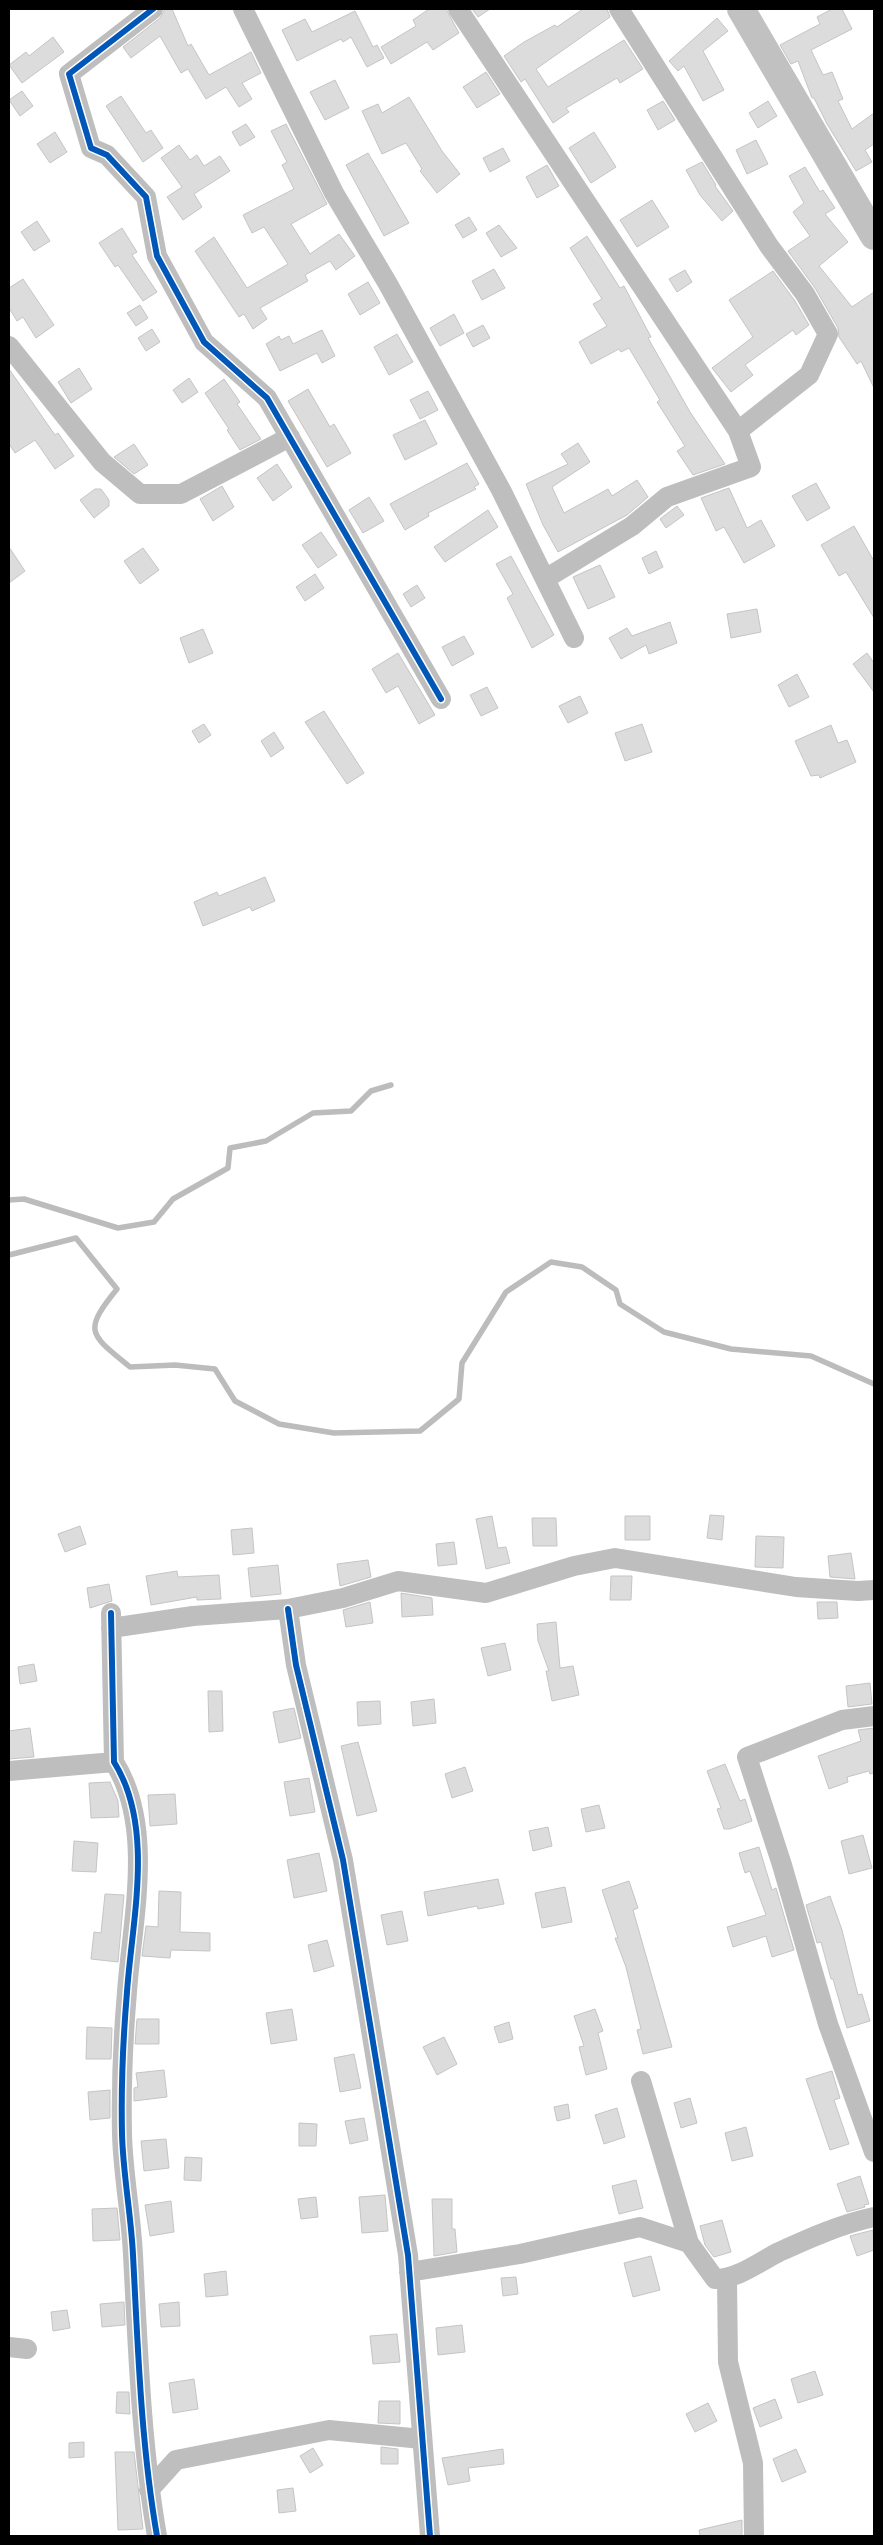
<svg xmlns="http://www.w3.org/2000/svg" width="883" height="2545" font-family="'Sofia Sans Condensed',sans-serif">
<rect width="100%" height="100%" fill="#fff"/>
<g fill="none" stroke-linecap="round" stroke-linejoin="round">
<path stroke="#bcbcbc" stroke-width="5.5" d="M9,1200L24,1199L118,1228L154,1222L173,1199L228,1168L230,1148L266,1141L313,1113L351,1111L371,1091L391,1085
M9,1255L76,1238L117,1289C82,1332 90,1334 130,1367L175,1365L215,1369L235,1401L279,1424L334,1433L420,1431L459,1399L462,1363L506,1292L551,1262L582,1267L616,1290L620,1304L664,1332L731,1349L811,1356L874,1384"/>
</g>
<path fill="#dcdcdc" stroke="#c5c5c5" d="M165,9H172L188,46L191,44L209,75L251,52L261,73L242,83L252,99L239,107L226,87L206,99L188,69L181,73L160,36L131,58L123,47L160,18Z
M429,9H446L459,33L433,50L427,42L391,64L381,47L416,26L413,20Z
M472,9H490L478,17Z
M583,9H607L610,17L536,69L548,87L624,40L643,69L620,83L617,78L566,108L569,112L553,123L525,79L521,82L504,56L524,42L555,25L557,27Z
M832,9H842L852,29L811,50L823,75L832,72L843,99L838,101L852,129L874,113V144L865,150L872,162L856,171L827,124L814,98H812L798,61L791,64L780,45L820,24L817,17Z
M355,11L373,47L377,45L384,58L367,67L351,37L343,42L341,39L297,61L282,30L305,19L312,32Z
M717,18L728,31L703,51L724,90L703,101L684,66L678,71L669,61Z
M53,37L64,52L22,83L9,65L26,52L29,56Z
M486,72L500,94L477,108L463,87Z
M335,80L349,108L325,120L310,92Z
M22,91L33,106L20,116L9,100Z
M121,96L146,133L151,130L163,148L143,162L106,106Z
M409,97L442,151L460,174L437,193L420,171L422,169L406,143L382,154L362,111L378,104L382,113Z
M663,101L675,120L658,130L647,110Z
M768,101L777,116L758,128L749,113Z
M246,124L255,137L240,146L232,132Z
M286,124L327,204L291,224L310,254L339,234L355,256L336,270L330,261L305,275L308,281L260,308L267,319L253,329L244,314L239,317L195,251L214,237L247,288L288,264L264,227L252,233L243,215L294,189L282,165L287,162L271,131Z
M55,132L67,152L50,163L37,144Z
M594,132L616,167L591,183L569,148Z
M756,140L768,164L747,174L736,150Z
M179,145L190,160L197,155L204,166L220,156L230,171L194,194L202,207L183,220L167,197L182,187L161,158Z
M503,148L510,161L490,172L483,158Z
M368,153L409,223L384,236L346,165Z
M702,162L716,185L715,186L733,211L722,221L700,195L686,170Z
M547,165L559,186L537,198L526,177Z
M805,167L820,192L823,190L835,208L825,214L848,242L819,266L852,307L874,292V388L861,361L857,364L839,337L838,328L815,288L788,251L810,236L793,212L804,203L789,176Z
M652,200L669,227L637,247L620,220Z
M469,217L477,230L463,238L455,225Z
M37,221L50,241L34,251L21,232Z
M499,225L517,248L501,257L486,233Z
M122,228L137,252L132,255L157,292L143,301L118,265L115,267L99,243Z
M587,236L620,288L624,286L651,337L648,338L690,412L725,464L693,475L677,451L685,446L657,402L660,400L629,348L621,352L619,349L591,364L579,342L607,326L593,304L602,299L570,248Z
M494,269L505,288L482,300L472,281Z
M685,270L692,282L677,292L669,279Z
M773,271L795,301L809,325L796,335L793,330L745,365L753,375L731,392L712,368L753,337L729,300Z
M23,279L54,325L36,338L23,317L17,321L9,308V288Z
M368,282L380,303L360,315L348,294Z
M140,305L148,318L136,326L127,313Z
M454,314L464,333L440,346L430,328Z
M483,325L490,338L473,347L466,334Z
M152,329L160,342L146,351L138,338Z
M322,330L335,356L322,363L317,353L280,371L266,344L279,336L281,340L289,336L293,344Z
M397,334L413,362L389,375L374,347Z
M79,368L92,389L71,403L58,382Z
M9,369L55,435L58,433L74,456L55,469L35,440L15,453L9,444Z
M189,378L198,392L182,403L173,390Z
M224,379L240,402L237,404L261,439L240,450L227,430L229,429L205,393Z
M308,389L330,427L334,424L351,453L327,467L288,401Z
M428,391L438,410L420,419L410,400Z
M425,420L437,444L405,460L393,435Z
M578,443L590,462L552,487L564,513L608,489L612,496L637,480L648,497L627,515L558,552L543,525L526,484L568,464L561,454Z
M134,444L148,465L134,474L114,457Z
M467,463L479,484L474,487L476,489L428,513L429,516L405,530L390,504Z
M277,464L292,487L273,501L257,478Z
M816,483L830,508L807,521L792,496Z
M222,486L234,507L213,521L200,499Z
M729,488L747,528L761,520L775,546L744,563L724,527L716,531L701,498Z
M95,489H101L109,500V506L94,518L80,500Z
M369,497L384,521L363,533L349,510Z
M677,506L684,515L666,528L660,519Z
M488,510L498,527L445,562L434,547Z
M854,526L874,561V618L846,572L839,576L821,545Z
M321,532L337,555L318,568L302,545Z
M9,547L25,571L9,583Z
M143,548L159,570L140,584L124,561Z
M656,551L663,567L649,574L642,558Z
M511,556L554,635L532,648L507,598L513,594L496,564Z
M600,565L615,597L588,609L573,577Z
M315,574L324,588L305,601L296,587Z
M417,585L425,598L411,607L403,594Z
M757,609L761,632L731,638L727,614Z
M670,622L677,643L649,654L646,645L621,659L609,638L627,628L632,636Z
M203,629L213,653L189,663L180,638Z
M464,636L474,654L452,666L442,647Z
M398,653L435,715L419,724L398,686L386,693L372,669Z
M867,653L874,663V692L853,664Z
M797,674L809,697L789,707L778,685Z
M487,687L498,708L481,716L470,695Z
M580,696L588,713L568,723L559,706Z
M324,711L364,773L347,784L305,722Z
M204,724L211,735L199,743L192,731Z
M642,724L652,752L625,761L615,733Z
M831,725L838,743L847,740L856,762L820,778L819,775L811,776L795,741Z
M274,732L284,748L271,757L261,741Z
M265,877L275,901L252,911L250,907L203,926L194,902L217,892L219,896Z
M710,1515L724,1516L722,1540L707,1538Z
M492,1516L498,1548L506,1547L510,1563L486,1569L476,1519Z
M625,1516H650V1540H625Z
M532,1518H556L557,1546H533Z
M80,1526L86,1544L65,1552L58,1534Z
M252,1528L254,1553L233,1555L231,1530Z
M756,1536L784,1537L783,1568L755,1567Z
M454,1542L457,1564L438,1566L436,1544Z
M851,1553L855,1579L830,1577L828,1556Z
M368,1560L371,1577L340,1586L337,1564Z
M278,1565L281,1594L251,1597L248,1568Z
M177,1571L178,1577L219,1575L221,1599L197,1600V1597L151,1605L146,1576Z
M611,1576H632L631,1600H610Z
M109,1584L112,1601L90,1608L87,1588Z
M401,1593L432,1598L433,1615L402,1617Z
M370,1602L373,1623L346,1627L343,1610Z
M817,1602H837L838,1618L818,1619Z
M556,1622L560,1668L573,1666L579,1695L552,1701L546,1671H549L538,1641L537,1624Z
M505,1643L511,1670L488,1676L481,1648Z
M34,1664L37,1681L20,1684L18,1667Z
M870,1683L872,1704L848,1707L846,1686Z
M208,1691H222L223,1731L209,1732Z
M434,1699L436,1723L413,1726L411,1702Z
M380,1701L381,1724L358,1726L357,1702Z
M294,1708L301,1738L279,1743L273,1712Z
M30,1728L34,1757L9,1759V1731Z
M874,1728V1773L870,1774L869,1771L847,1777L848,1782L829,1789L818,1756L861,1741L858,1730Z
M358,1742L377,1811L357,1816L341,1746Z
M725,1764L740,1801L745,1799L752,1821L730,1829H724L717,1809L721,1808L707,1771Z
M465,1767L473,1791L452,1798L445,1774Z
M309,1778L315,1812L290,1816L284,1782Z
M110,1782L118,1801L119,1817L91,1818L89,1783Z
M175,1794L177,1824L150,1826L148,1795Z
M599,1805L605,1828L586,1832L581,1809Z
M548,1827L552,1846L533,1851L529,1831Z
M863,1835L872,1868L849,1874L841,1841Z
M74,1841L98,1843L96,1872L72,1871Z
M759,1847L772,1890L776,1888L794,1950L772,1957L766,1936L733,1947L727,1927L766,1915L750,1871L745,1873L739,1853Z
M319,1853L327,1891L294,1898L287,1860Z
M498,1879L504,1904L478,1909L477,1906L428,1916L424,1892Z
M629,1881L638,1908L633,1910L672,2047L643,2054L637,2030L641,2029L626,1967L615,1938H618L602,1890Z
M565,1887L572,1922L542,1928L535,1893Z
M159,1891L181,1892L180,1932L210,1933V1951L171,1950L170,1958L142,1956L146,1926L158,1927Z
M105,1894L124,1895L118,1962L91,1959L94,1932L101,1933Z
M830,1896L842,1930L858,1995L862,1994L870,2021L847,2028L833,1979H831L821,1942L817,1943L806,1905Z
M402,1911L408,1941L387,1945L381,1915Z
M327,1940L334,1966L314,1972L308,1945Z
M292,2009L297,2040L271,2044L266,2013Z
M595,2009L603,2031L598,2033L607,2069L586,2075L579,2047L584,2046L574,2016Z
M137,2019H159V2044H135Z
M509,2022L513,2039L499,2043L494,2027Z
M87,2027L112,2028L111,2059H86Z
M444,2037L457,2064L437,2075L423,2047Z
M354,2054L361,2088L340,2092L334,2058Z
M164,2070L167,2097L134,2101V2088L138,2087L136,2073Z
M832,2071L840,2098L834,2100L849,2144L830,2150L806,2079Z
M110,2090V2118L90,2120L88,2092Z
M690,2098L697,2123L681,2128L674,2103Z
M568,2104L570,2118L557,2121L554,2107Z
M617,2108L625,2137L604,2144L595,2115Z
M364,2118L368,2140L350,2144L345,2121Z
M299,2123L317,2124L316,2146H299Z
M746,2127L753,2156L732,2161L725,2133Z
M166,2139L169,2168L144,2171L141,2141Z
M185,2157L202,2158L201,2181L184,2180Z
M860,2176L869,2204L864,2205L865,2207L847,2212L837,2184Z
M636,2180L643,2208L619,2214L612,2186Z
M385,2195L388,2231L362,2233L359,2197Z
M316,2197L318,2217L301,2219L298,2199Z
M432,2199H452V2229H455L457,2252L434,2256Z
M171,2201L174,2232L150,2236L145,2205Z
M117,2208L120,2240L93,2241L92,2209Z
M722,2220L731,2252L714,2257L705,2245L700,2226Z
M873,2230L874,2250L857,2256L850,2236Z
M651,2256L660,2290L633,2297L624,2263Z
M226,2271L228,2295L206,2297L204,2274Z
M516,2277L518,2294L503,2296L501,2278Z
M124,2302L125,2325L102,2327L100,2304Z
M179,2302L180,2326L161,2327L159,2304Z
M67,2310L70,2328L53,2331L51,2312Z
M462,2325L465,2352L438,2355L436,2328Z
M397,2334L400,2362L373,2364L370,2336Z
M815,2371L823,2395L798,2403L791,2379Z
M194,2379L198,2409L173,2413L169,2383Z
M117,2392H129L130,2414L116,2413Z
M775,2399L782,2418L760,2427L753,2408Z
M379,2401H400V2424L378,2423Z
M708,2403L717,2421L695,2432L686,2414Z
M84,2442V2457L69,2458V2443Z
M381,2447L398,2449V2464H381Z
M313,2448L323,2465L310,2473L300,2456Z
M503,2449L504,2464L468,2468L470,2481L448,2485L442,2458Z
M796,2449L806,2472L782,2482L773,2459Z
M115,2452H134L143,2529L118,2530Z
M293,2488L296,2511L279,2513L277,2490Z
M742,2520V2536H700L699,2530Z"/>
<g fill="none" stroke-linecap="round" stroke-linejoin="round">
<path stroke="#bebebe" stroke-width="20" d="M153,9L69,74L91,148L107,155L146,197L157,256L204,342L267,398L441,699
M243,9L334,193L388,284L501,490L574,638
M458,9L738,431L751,467L667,497L632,526L545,579
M619,9L769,246L805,294L828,334L809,375L738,431
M9,346L102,462L140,494H181L290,437
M288,1609L296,1665L343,1860L408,2255L430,2536
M111,1613L114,1762C155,1827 132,1920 127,1992C123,2039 121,2087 122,2134C123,2174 131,2214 133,2255C138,2349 141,2444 157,2536
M111,1628L193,1616L288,1609L343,1598L398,1581L486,1593L574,1566L615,1558L796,1587L858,1591L874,1590
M874,1716L842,1720L747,1757L782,1865L828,2024L874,2152
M9,1771L114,1762
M641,2081L689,2243L715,2279C738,2279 759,2262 779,2252C810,2238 841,2224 874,2217
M409,2272L520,2254L640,2227L689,2243
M727,2279L728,2362L753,2463L754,2536
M9,2347L27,2349
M149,2490L176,2460L329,2430L422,2439"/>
<path stroke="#c1c1c1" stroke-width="28" d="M741,9L874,236"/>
<defs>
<path id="cycleway" d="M153,9L69,74L91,148L107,155L146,197L157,256L204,342L267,398L441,699
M288,1609L296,1665L343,1860L408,2255L430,2536
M111,1613L114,1762C155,1827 132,1920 127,1992C123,2039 121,2087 122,2134C123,2174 131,2214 133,2255C138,2349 141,2444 157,2536"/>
</defs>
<use href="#cycleway" stroke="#fff" stroke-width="9"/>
<use href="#cycleway" stroke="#0057b8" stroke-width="6"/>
</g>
<rect width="883" height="2545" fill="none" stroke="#000000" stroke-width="20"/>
</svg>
